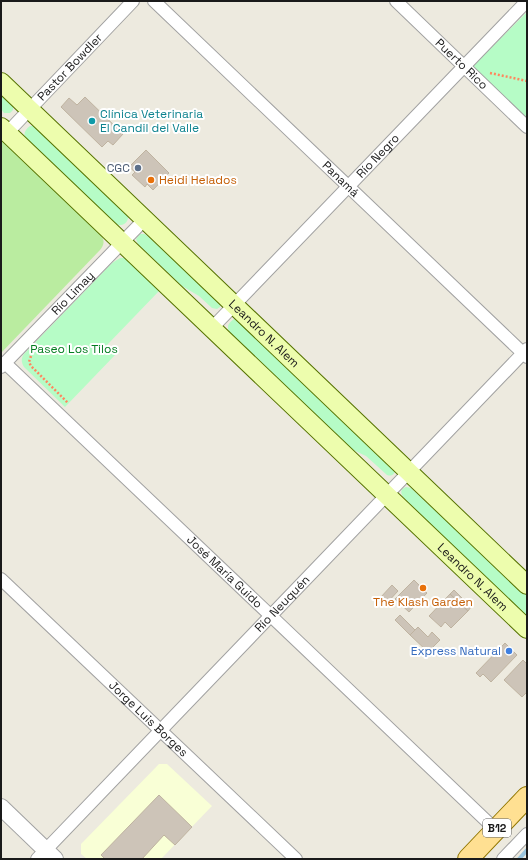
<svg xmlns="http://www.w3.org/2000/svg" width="528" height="860" font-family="'Space Grotesk',sans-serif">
<rect width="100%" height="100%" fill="#edeadf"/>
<path fill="#f9ffd6" d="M159,764H167L212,806L161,859H87L81,854V844Z"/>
<path fill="#baeca0" d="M1,139L101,235C105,241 104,245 100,250L1,353Z"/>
<path fill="#b6fcc6" d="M527,12V126L469,70Z
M1,93L13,105V110L10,113H4L1,109Z
M30,126H35L128,214C129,223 123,227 114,224L25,138C23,133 26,129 30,126Z
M140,234C142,234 143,234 144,234C148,235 163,251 169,255L221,302L220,307L217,309L212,308L199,296L182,286L139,245L137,242L136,239Z
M120,258H125L129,260L160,290L107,345L116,354L65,407L24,367C21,362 21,358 24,354L112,263Z
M234,319H236L396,468C395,474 392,477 387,475L366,456L351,449L292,396L230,333C226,327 228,323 234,319Z
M406,487L411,488L430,506L445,515L527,594V618L404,498C400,493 400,489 406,487Z"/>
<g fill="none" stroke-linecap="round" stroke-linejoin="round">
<path stroke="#9bc5de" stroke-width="4" d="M519,859L527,850"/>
</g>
<path fill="#cdc4b8" stroke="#bfb3a0" d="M85,97L123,134L113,145L108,141L102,147L61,107L69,98L77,105Z
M146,150L169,173L153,190L147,184L145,187L132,175L135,172L129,167Z
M414,580L427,593L409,612L395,599Z
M392,585L398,591L386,604L380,598Z
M454,590L471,607L468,611L450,594Z
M450,594L468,611L451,628L445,622L441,627L429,616Z
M400,615L415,630L410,635L395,620Z
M418,627L428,637L432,632L440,640L428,652L410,635Z
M505,643L517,655L491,682L483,674L480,677L476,673Z
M523,660L527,664V692L522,697L504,680Z
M159,795L192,827L175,845L164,835L142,859H105L101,855Z"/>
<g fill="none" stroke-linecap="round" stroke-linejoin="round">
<defs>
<g id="minor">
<path id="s1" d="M154,1L527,357"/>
<path id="s2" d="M396,1L527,127"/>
<path id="s3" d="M7,133L133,1"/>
<path id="s4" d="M212,328L527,1"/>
<path id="s5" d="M5,363L496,830"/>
<path id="s6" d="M1,367L145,219"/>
<path id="s7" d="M1,579L296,859"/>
<path id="s8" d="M37,859L527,349"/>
<path d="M503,859L527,834"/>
</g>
<path id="tertiary" d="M1,807L55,859"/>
<g id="secondary">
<path id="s9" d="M1,82L527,585"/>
<path id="s10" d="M1,127L527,629"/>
</g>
<path id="primary" d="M468,859L527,797"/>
</defs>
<use href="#minor" stroke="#a1a1a1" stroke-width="14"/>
<use href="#tertiary" stroke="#a1a1a1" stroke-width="18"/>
<use href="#secondary" stroke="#567300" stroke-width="20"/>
<use href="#primary" stroke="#917600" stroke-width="22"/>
<path stroke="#ff865e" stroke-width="2.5" stroke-dasharray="2 2" stroke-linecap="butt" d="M490,73L527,81
M31,356L29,362L31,366L68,403"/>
<use href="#minor" stroke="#fff" stroke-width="12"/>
<use href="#tertiary" stroke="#fff" stroke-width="16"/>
<use href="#secondary" stroke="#edfdad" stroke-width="18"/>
<use href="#primary" stroke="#ffe092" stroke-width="20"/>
</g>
<circle fill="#0f9aa8" stroke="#fff" stroke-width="1.5" cx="92" cy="121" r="4"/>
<circle fill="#5c6f8a" stroke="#fff" stroke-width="1.5" cx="138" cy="168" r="4"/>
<g fill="#e8710a" stroke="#fff" stroke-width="1.5">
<circle cx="151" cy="180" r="4"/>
<circle cx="423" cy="588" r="4"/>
</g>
<circle fill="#3f7fe0" stroke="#fff" stroke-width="1.5" cx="509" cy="651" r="4"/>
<g text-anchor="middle" stroke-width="4" stroke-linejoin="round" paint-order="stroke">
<rect fill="#fff" stroke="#5f5f5f" stroke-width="1" x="483" y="819" width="28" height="18" rx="3"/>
<g font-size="11" font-weight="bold" fill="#1a1a1a">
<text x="497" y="832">B12</text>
</g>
<g font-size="12" fill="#1a1a1a" stroke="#fff">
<text dy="4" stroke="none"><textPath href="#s2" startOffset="91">Puerto Rico</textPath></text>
<text dy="4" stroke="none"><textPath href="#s3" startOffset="91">Pastor Bowdler</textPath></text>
<text dy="4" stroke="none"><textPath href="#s4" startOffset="239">Río Negro</textPath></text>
<text dy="4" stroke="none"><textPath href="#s1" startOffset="258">Panamá</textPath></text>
<text dy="4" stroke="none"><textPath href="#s6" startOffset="103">Río Limay</textPath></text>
<text dy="4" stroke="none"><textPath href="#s9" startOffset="364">Leandro N. Alem</textPath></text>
<text dy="4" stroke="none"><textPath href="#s5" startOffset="303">José María Guido</textPath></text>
<text dy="4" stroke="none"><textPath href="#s10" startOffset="652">Leandro N. Alem</textPath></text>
<text dy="4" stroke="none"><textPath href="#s8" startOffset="354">Río Neuquén</textPath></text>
<text dy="4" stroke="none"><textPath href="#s7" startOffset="203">Jorge Luis Borges</textPath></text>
</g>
<g font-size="12" fill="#0d838f" stroke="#fff" text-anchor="start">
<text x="100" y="118">Clínica Veterinaria<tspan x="100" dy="14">El Candil del Valle</tspan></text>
</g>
<g font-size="12" fill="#4e5e75" stroke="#fff" text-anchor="end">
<text x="130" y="172">CGC</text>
</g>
<g font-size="12" fill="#c56008" stroke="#fff" text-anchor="start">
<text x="159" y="184">Heidi Helados</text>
<text x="423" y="606" text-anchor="middle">The Klash Garden</text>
</g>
<g font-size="12" fill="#047d20" stroke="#fff">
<text x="74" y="353">Paseo Los Tilos</text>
</g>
<g font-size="12" fill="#366cbe" stroke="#fff" text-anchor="end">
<text x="501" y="655">Express Natural</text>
</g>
</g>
<rect width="528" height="860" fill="none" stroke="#1a1a1a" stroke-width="4"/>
</svg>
